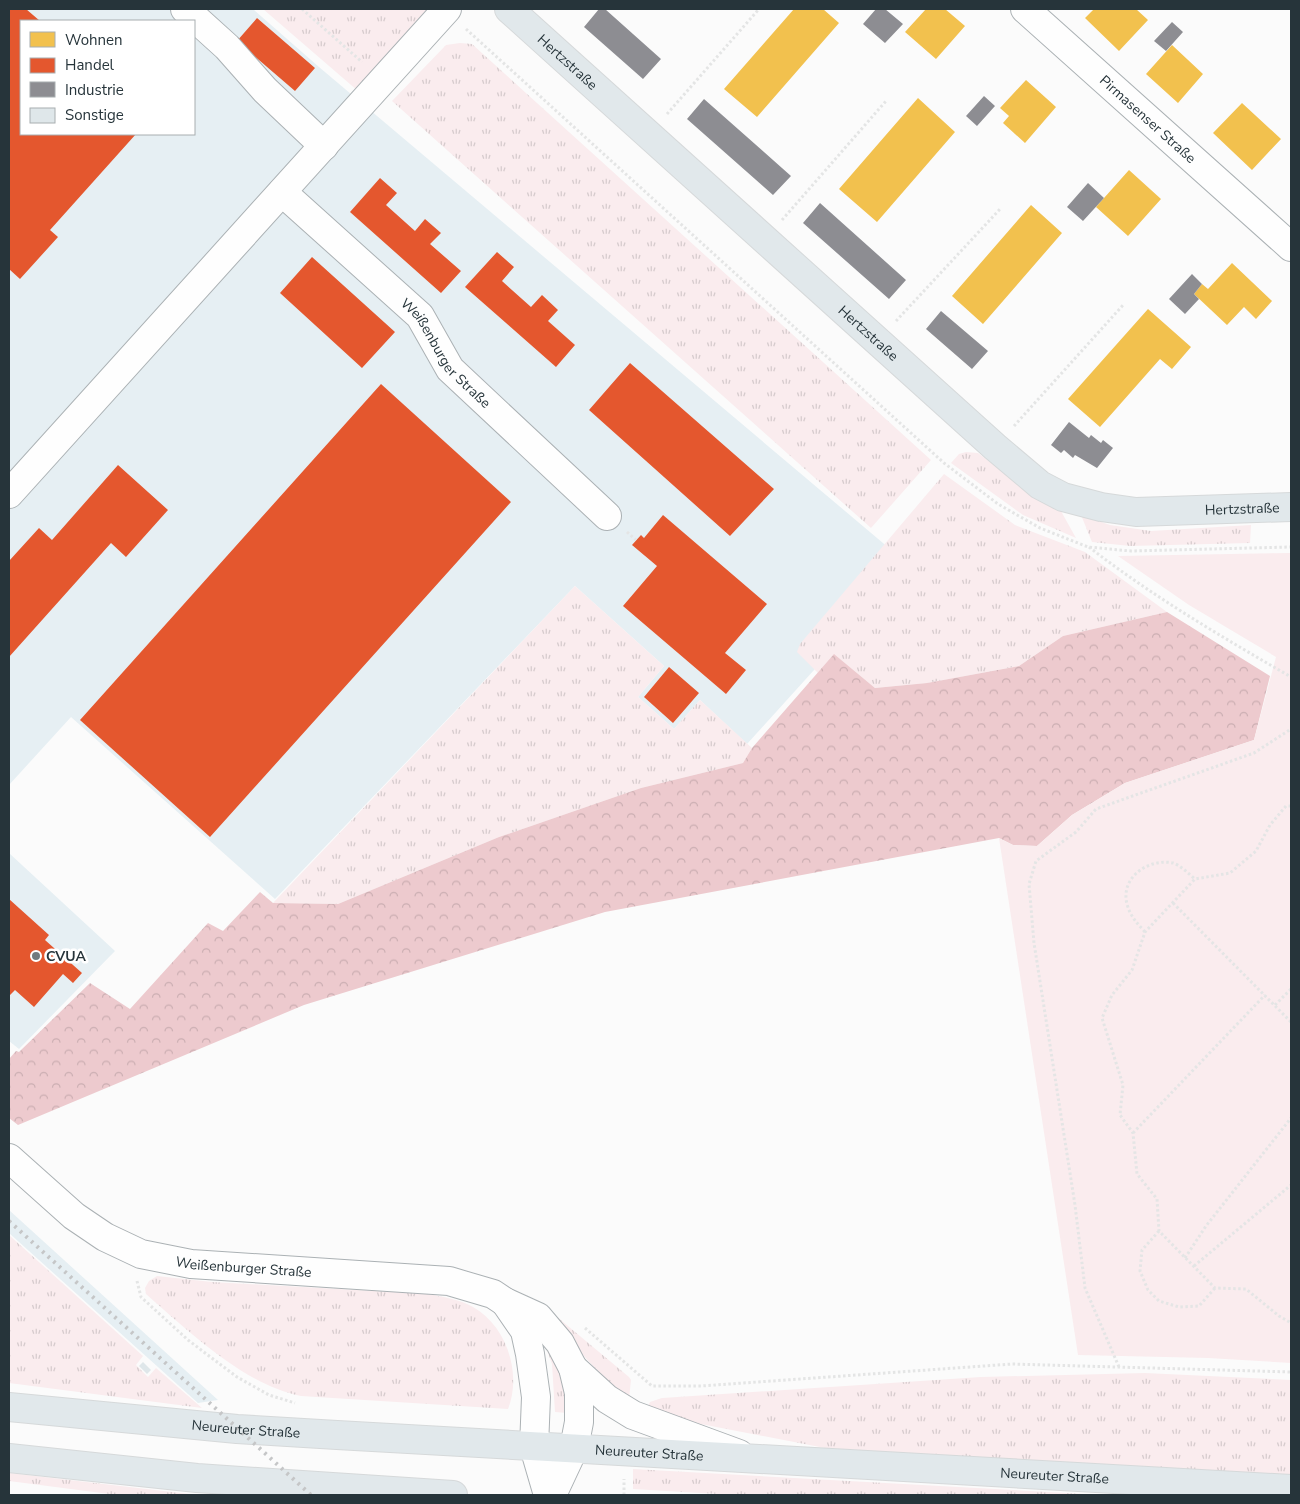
<svg xmlns="http://www.w3.org/2000/svg" width="1300" height="1504" font-family="'Nunito Sans',sans-serif">
<defs>
<pattern id="grass-tufts" width="24" height="20" patternUnits="userSpaceOnUse" patternTransform="scale(1.25)"><rect width="24" height="20" fill="#faecee"/><path d="M3 7l-1-3M5 7V3M7 7l1-3M15 17l-1-3M17 17v-4M19 17l1-3" fill="none" stroke="#d6cbcd"/></pattern>
<pattern id="forest-crowns" width="20" height="18" patternUnits="userSpaceOnUse" patternTransform="scale(1.25)"><rect width="20" height="18" fill="#edcace"/><path d="M2 6a3 3 0 1 1 6 0M12 15a3 3 0 1 1 6 0" fill="none" stroke="#cbaeb2"/></pattern>
</defs>
<rect width="100%" height="100%" fill="#fbfbfb"/>
<path fill="#e6eff3" fill-rule="evenodd" d="M9,9H253L319,67L909,565L747,744L700,700L674,729L638,697L664,666L575,586L275,899L71,717L9,785ZM21,21H194V134H21Z
M9,853L115,951L19,1049L9,1041Z
M9,1210L218,1400L198,1403L9,1233Z"/>
<path fill="url(#grass-tufts)" d="M263,9H429L358,91Z
M460,43L472,44L931,460L871,528L392,101L446,45Z
M966,452L978,453L1020,485L1057,504L1076,538L1023,515L951,463L959,454Z
M944,474L1015,525L1085,552L1167,612L1063,636L1019,666L927,683L875,688L835,655L818,673L797,652L800,644Z
M1081,515L1110,525L1151,531L1251,525L1250,543L1130,546L1092,542Z
M575,586L664,666L638,697L674,729L700,700L752,748L743,763L641,788L499,837L338,904L273,903Z
M9,1235L143,1356L136,1365L148,1377L156,1368L202,1408L9,1383Z
M157,1276L212,1282L428,1294C443,1297 459,1299 473,1307C507,1326 522,1374 508,1409L301,1396C246,1386 188,1331 146,1294L145,1288L149,1281Z
M550,1311L629,1377L631,1380L629,1399C597,1373 572,1345 550,1311Z
M544,1342L565,1379L567,1413L555,1412L552,1364Z
M1145,1373L1291,1380V1475L825,1448L675,1419L647,1408L650,1402L662,1398L981,1377Z
M633,1469L1102,1495H734L633,1489Z
M9,1473L198,1495H117L9,1481Z"/>
<path fill="url(#forest-crowns)" d="M1167,612L1270,676L1254,740L1125,783L1072,815L1037,846L1013,845L999,838L605,912L304,1005L18,1125L9,1118V1059L16,1051L19,1052L90,983L130,1009L208,923L223,931L260,892L273,903L338,904L499,837L641,788L743,763L752,748L834,654L875,688L927,683L1019,666L1063,636Z"/>
<path fill="#faecee" d="M1291,553V1363L1208,1358L1078,1355L999,838L1013,845L1037,846L1072,815L1125,783L1254,740L1276,657L1189,605L1118,556Z"/>
<path fill="#f2c14e" d="M794,9H823L839,23L757,117L724,89Z
M926,9H945L965,26L936,59L905,32Z
M1094,9H1136L1148,20L1119,51L1085,18Z
M1172,45L1203,74L1178,103L1146,74Z
M1026,80L1056,107L1025,143L1003,123L1009,116L1000,108Z
M918,98L955,132L877,222L839,189Z
M1242,103L1281,139L1252,170L1213,133Z
M1129,170L1161,199L1128,236L1096,207Z
M1031,205L1062,233L983,324L952,296Z
M1232,263L1272,301L1256,319L1244,307L1227,325L1194,294L1202,284L1208,289Z
M1148,309L1191,347L1172,369L1160,359L1100,427L1068,399Z"/>
<path fill="#e4572e" d="M9,9H26L40,21H21V134H136L50,230L58,237L20,279L9,269Z
M257,18L315,68L295,91L237,41Z
M380,178L397,193L386,205L415,231L425,219L441,233L430,244L461,271L441,293L350,212Z
M497,252L514,267L502,281L531,307L542,295L558,310L548,321L575,345L556,367L465,287Z
M312,257L395,332L362,368L280,293Z
M630,363L774,489L730,536L589,410Z
M381,384L511,502L210,837L80,720Z
M118,465L168,510L126,557L111,543L9,657V561L39,528L52,540Z
M663,515L767,604L725,653L746,670L726,694L623,606L657,566L632,545L641,535L644,538Z
M669,667L699,693L673,723L644,697Z
M9,899L49,935L45,940L82,973L73,983L63,974L34,1007L15,990L9,996Z"/>
<path fill="#8d8d92" d="M599,9H605L661,59L643,79L584,27Z
M876,9H885L903,24L885,43L863,24Z
M1172,22L1183,32L1166,51L1154,41Z
M984,96L995,106L977,126L966,116Z
M704,99L791,176L773,195L687,119Z
M1088,183L1104,198L1083,221L1067,207Z
M820,203L906,280L889,299L803,223Z
M1192,274L1202,284L1194,294L1199,299L1185,314L1169,299Z
M941,311L988,351L972,369L926,329Z
M1069,422L1089,438L1091,435L1101,443L1103,440L1113,448L1097,468L1075,455L1073,458L1064,450L1061,453L1051,445Z"/>
<path fill="#dfe7ea" d="M143,1362L151,1370L147,1374L139,1366Z"/>
<g fill="none" stroke-linecap="round" stroke-linejoin="round">
<defs>
<g id="minor">
<path d="M185,9L227,47L265,90L324,146"/>
<path id="s1" d="M1025,9L1291,247"/>
<path id="s2" d="M282,192L420,316L450,369L607,516"/>
<path d="M9,494L447,9"/>
<path id="s3" d="M9,1158L74,1216L105,1237L141,1254L191,1264L449,1281L493,1294L505,1302L538,1317L560,1343L573,1368L579,1393V1422L574,1448L552,1495"/>
<path d="M505,1302L525,1331L530,1354L536,1397L534,1447L548,1495"/>
<path d="M573,1368L607,1399L633,1415L739,1454"/>
</g>
<g id="major">
<path id="s4" d="M509,9L995,447L1040,485L1063,497L1101,507L1136,512L1291,507"/>
<path id="s5" d="M9,1407L237,1429L337,1435L1291,1489"/>
<path d="M9,1458L197,1478L453,1495"/>
</g>
</defs>
<use href="#minor" stroke="#abb1b4" stroke-width="30"/>
<use href="#major" stroke="#d6d9da" stroke-width="30"/>
<path stroke="#e4e5e5" stroke-width="3" stroke-dasharray="2.5 2.5" stroke-linecap="butt" d="M302,9L362,62
M466,29L944,463L998,504L1040,528L1088,547L1131,551L1291,547
M667,114L759,9
M782,220L886,101
M896,321L1001,208
M1014,426L1124,304
M627,532L636,540
M1089,547C1152,596 1222,637 1291,677
M1291,806H1286L1270,825L1256,851L1230,873L1195,879L1145,932L1132,970L1112,995L1102,1018L1123,1085L1120,1115L1133,1133L1137,1174L1157,1199L1159,1231L1215,1288L1246,1289L1279,1316L1291,1323
M1173,903L1291,1022
M1145,932C1137,923 1130,916 1127,904C1120,877 1149,858 1173,863C1180,865 1189,874 1195,879
M1275,1005L1291,989
M1133,1133L1265,995
M1159,1231L1142,1250L1140,1271L1148,1290L1159,1301L1179,1307L1199,1306L1215,1288
M1185,1258L1206,1226L1291,1118
M1194,1266L1291,1185
M137,1281L141,1297L188,1340L237,1377L269,1395L295,1403
M585,1328L652,1386H701L1012,1364L1291,1372
M1119,1367L1085,1288L1075,1205L1034,943L1029,884L1036,861L1076,832L1096,809L1254,753L1291,729
M624,1495V1479"/>
<use href="#minor" stroke="#fefefe" stroke-width="28"/>
<use href="#major" stroke="#e1e8eb" stroke-width="28"/>
<path stroke="#c5c6c7" stroke-width="4" stroke-dasharray="2.5 5" stroke-linecap="butt" d="M9,1221L311,1495"/>
</g>
<circle fill="#717a7e" stroke="#fff" stroke-width="2" cx="36" cy="956" r="5"/>
<g text-anchor="middle" stroke-width="5" stroke-linejoin="round" paint-order="stroke">
<g font-size="14" fill="#26343a" stroke="#fff">
<text dy="5" stroke="none"><textPath href="#s4" startOffset="79">Hertzstraße</textPath></text>
<text dy="5" stroke="none"><textPath href="#s1" startOffset="165">Pirmasenser Straße</textPath></text>
<text dy="5" stroke="none"><textPath href="#s4" startOffset="484">Hertzstraße</textPath></text>
<text dy="5" stroke="none"><textPath href="#s2" startOffset="231">Weißenburger Straße</textPath></text>
<text dy="5" stroke="none"><textPath href="#s4" startOffset="920">Hertzstraße</textPath></text>
<text dy="5" stroke="none"><textPath href="#s3" startOffset="268">Weißenburger Straße</textPath></text>
<text dy="5" stroke="none"><textPath href="#s5" startOffset="238">Neureuter Straße</textPath></text>
<text dy="5" stroke="none"><textPath href="#s5" startOffset="642">Neureuter Straße</textPath></text>
<text dy="5" stroke="none"><textPath href="#s5" startOffset="1048">Neureuter Straße</textPath></text>
</g>
<g font-size="14" font-weight="bold" fill="#26343a" stroke="#fff" text-anchor="start">
<text x="46" y="961">CVUA</text>
</g>
</g>
<rect width="1300" height="1504" fill="none" stroke="#26343a" stroke-width="20"/>
<rect x="20" y="20" width="175" height="115" fill="#ffffff" stroke="#a8aeb0"/>
<rect x="30" y="32" width="25" height="15" fill="#f2c14e" stroke="#a8aeb0"/>
<text x="65" y="45" font-size="15" fill="#26343a">Wohnen</text>
<rect x="30" y="58" width="25" height="15" fill="#e4572e" stroke="#a8aeb0"/>
<text x="65" y="70" font-size="15" fill="#26343a">Handel</text>
<rect x="30" y="82" width="25" height="15" fill="#8d8d92" stroke="#a8aeb0"/>
<text x="65" y="95" font-size="15" fill="#26343a">Industrie</text>
<rect x="30" y="108" width="25" height="15" fill="#dfe7ea" stroke="#a8aeb0"/>
<text x="65" y="120" font-size="15" fill="#26343a">Sonstige</text>
</svg>
